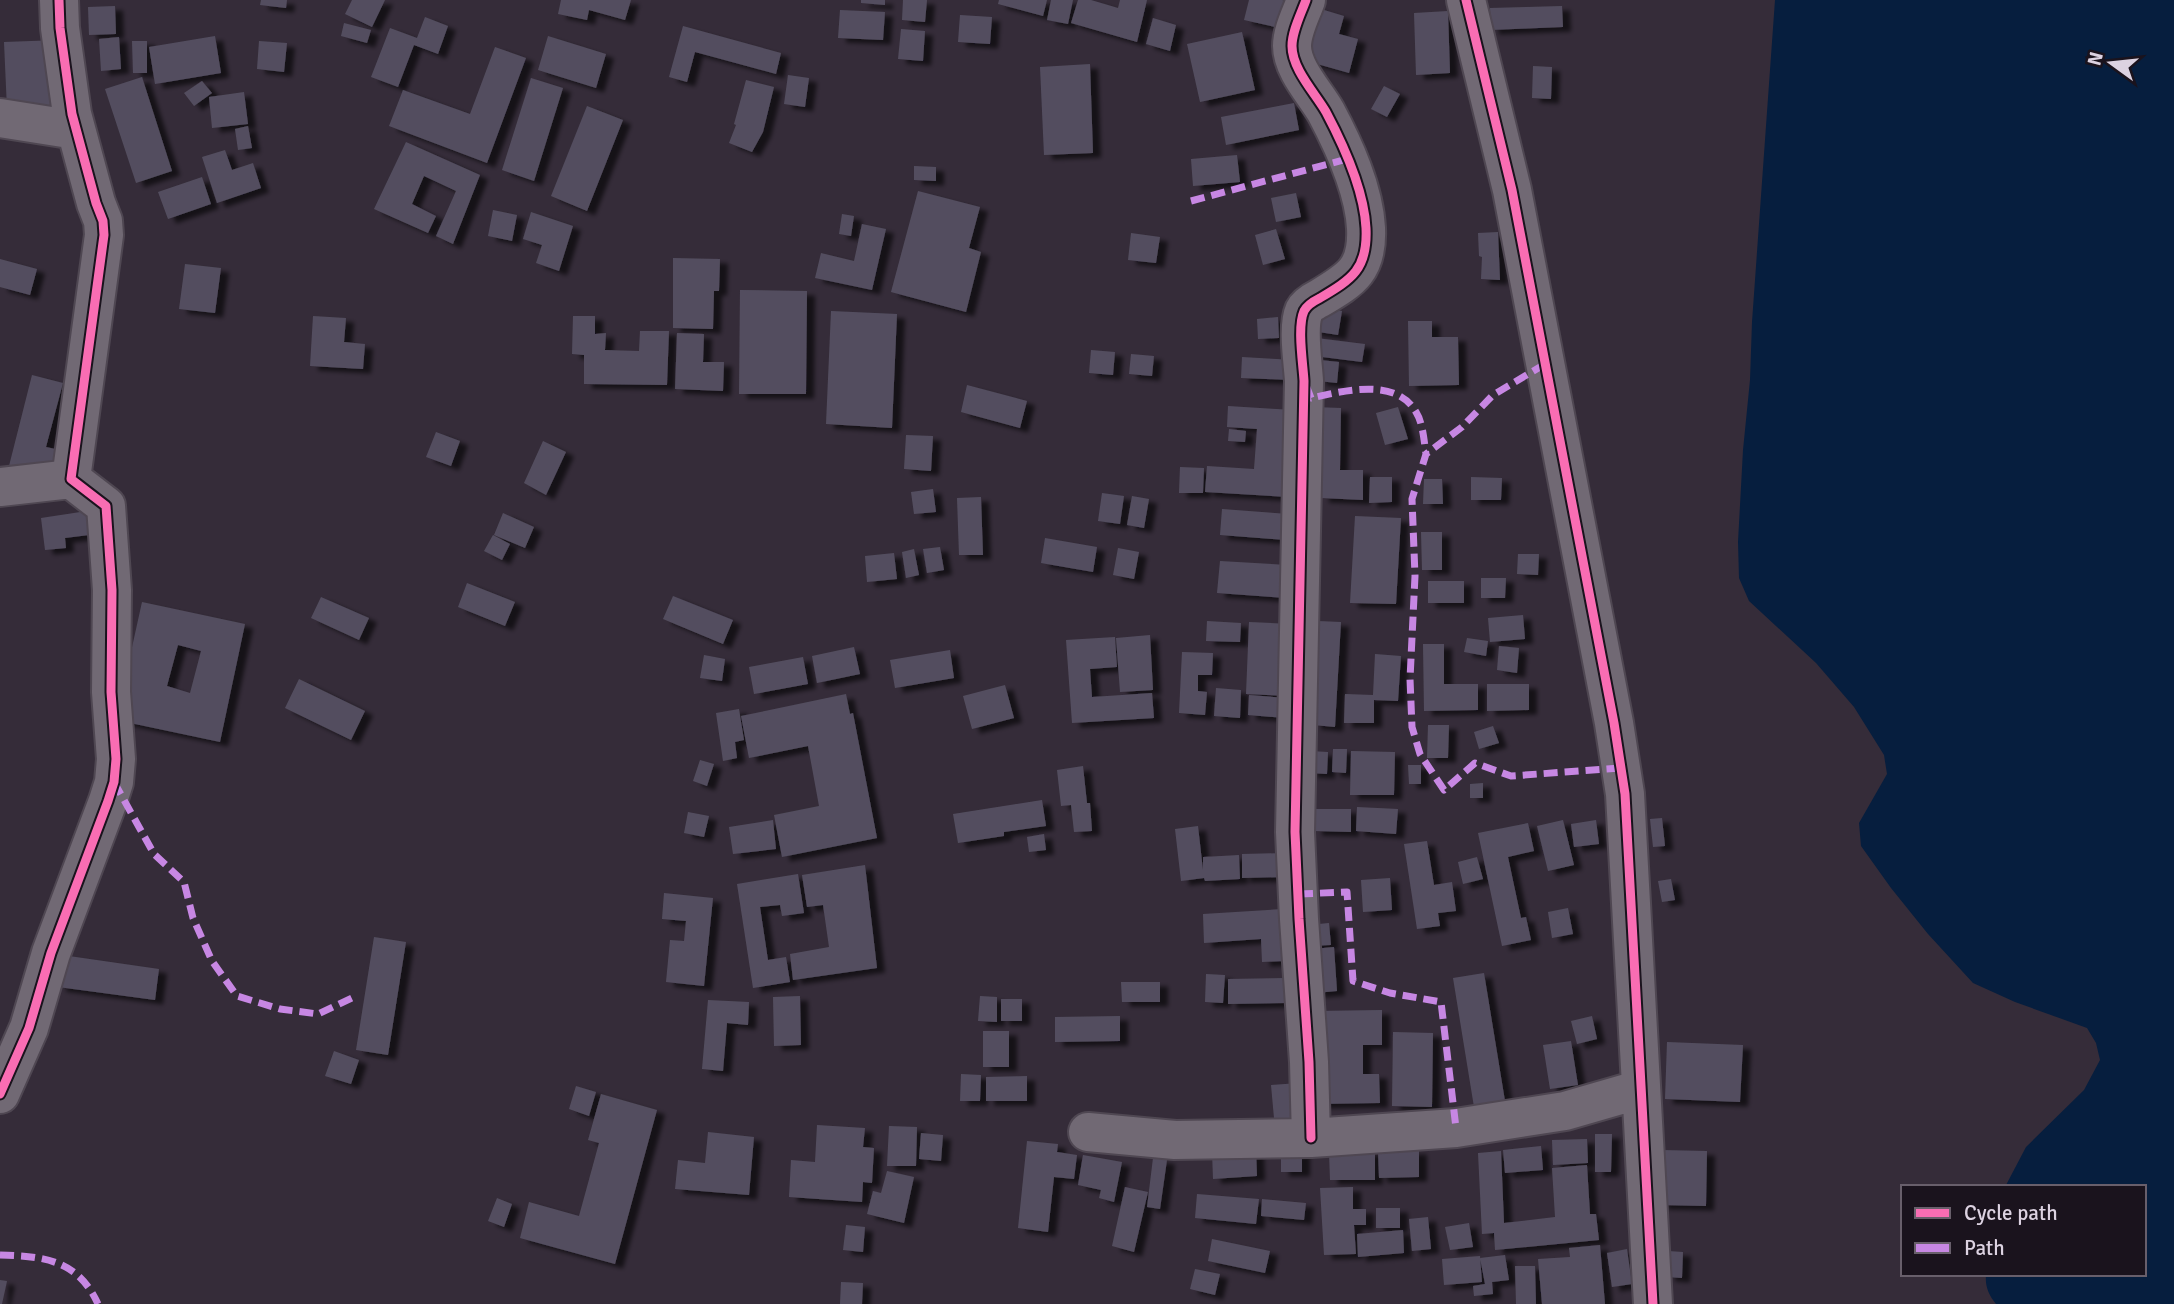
<svg xmlns="http://www.w3.org/2000/svg" width="2174" height="1304" font-family="Signika,sans-serif">
<defs>
<filter id="shadow"><feDropShadow dx="8" dy="4.5" stdDeviation="2" flood-color="#0009"/></filter>
</defs>
<rect width="100%" height="100%" fill="#352c39"/>
<path fill="#061e3e" d="M1775,0H2174V1304H1996C1988,1294 1985,1286 1986,1274H2144V1187H2005L2026,1147L2084,1090L2100,1060L2096,1043L2087,1028L2015,1002L1973,983L1928,934L1891,888L1861,846L1859,823L1887,774L1884,755L1854,707L1816,663L1749,601L1739,578L1738,542L1743,450L1750,380L1752,322Z"/>
<path fill="#534e5f" fill-rule="evenodd" filter="url(#shadow)" d="M261,0H287L286,8L260,5Z
M352,0H385L372,27L345,14Z
M561,0H631L625,20L589,10L587,20L558,14Z
M861,0H885V5L861,3Z
M903,0H927L925,22L902,20Z
M999,0H1047L1043,16L998,4Z
M1051,0H1073L1068,24L1047,20Z
M1078,0H1091L1118,8L1120,0H1147L1137,42L1071,23Z
M1249,0H1282L1295,3L1288,30L1244,20Z
M115,6L116,34L89,35L88,7Z
M1311,6L1344,16L1339,34L1358,39L1349,73L1296,58Z
M1562,6L1563,27L1491,30L1490,8Z
M840,10L885,12L883,40L838,38Z
M1448,11L1450,73L1416,75L1414,13Z
M960,15L992,17L990,44L958,42Z
M425,17L448,26L438,54L414,45L398,87L371,77L390,28L417,38Z
M1153,18L1176,25L1170,51L1146,44Z
M344,23L371,30L367,43L341,36Z
M683,26L781,53L776,74L695,52L687,82L669,77Z
M901,29L925,31L923,61L898,59Z
M1242,32L1255,90L1200,102L1187,44Z
M215,36L221,73L155,84L149,47Z
M548,36L606,54L596,88L538,70Z
M119,37L121,69L101,71L99,39Z
M59,40L61,107L7,109L4,42Z
M132,41H147V73H133Z
M259,41L287,43L284,72L257,69Z
M495,47L526,58L487,163L389,126L403,90L470,114Z
M1090,64L1093,153L1044,155L1040,67Z
M1533,66L1552,67L1551,99L1532,98Z
M788,75L809,78L805,107L784,104Z
M142,77L172,171L136,183L105,89Z
M531,78L563,88L534,181L502,170Z
M746,80L774,87L763,132L752,152L729,143L736,125L734,124Z
M202,81L212,93L194,106L184,93Z
M1384,86L1400,94L1387,117L1371,109Z
M244,92L248,124L212,128L209,97Z
M1294,103L1299,130L1226,145L1221,117Z
M587,106L623,120L587,211L551,196Z
M248,126L252,148L238,150L235,129Z
M406,142L480,175L453,244L436,236L456,191L424,176L412,204L436,216L428,233L374,209Z
M225,150L232,170L253,163L261,188L217,203L202,157Z
M1237,155L1240,182L1193,186L1191,159Z
M914,166L936,167V181L914,180Z
M202,177L211,204L168,219L158,192Z
M918,191L980,207L969,248L981,252L966,312L891,292Z
M1296,193L1301,217L1276,222L1271,198Z
M493,210L517,215L512,241L488,236Z
M531,212L573,226L559,271L536,263L542,245L523,239Z
M842,214L854,216L851,236L839,234Z
M862,224L886,229L872,290L815,278L821,253L854,261Z
M1276,229L1285,259L1263,265L1255,235Z
M1498,232L1500,280L1481,279L1482,257L1479,256L1478,233Z
M1131,233L1160,237L1156,263L1128,260Z
M673,258L720,259L719,291H714L713,329L673,328Z
M0,259L37,269L30,295L0,287Z
M185,264L221,268L215,313L179,309Z
M740,290L807,291L806,394H739Z
M1316,306L1342,311L1338,335L1312,331Z
M831,311L897,314L892,428L826,424Z
M313,316L346,318L344,342L365,344L363,369L310,366Z
M573,316H595V334L606,333L605,350L639,351L640,331H669L667,385L584,384V355L572,354Z
M1278,317L1279,338L1258,339L1257,319Z
M1408,321H1432V337H1458L1459,385L1409,386Z
M677,333L704,334L703,362H724L723,391L675,389Z
M1316,338L1365,344L1362,362L1314,356Z
M1091,350L1115,352L1113,375L1089,373Z
M1131,354L1154,356L1152,376L1129,374Z
M1242,357L1293,360L1291,380L1241,378Z
M1320,360L1339,362L1337,383L1318,381Z
M32,375L63,383L46,447L60,450L53,477L9,466Z
M967,385L1027,401L1020,428L961,412Z
M1228,406L1293,410L1287,497L1205,492L1207,466L1254,469L1257,429L1227,427Z
M1314,407L1341,408L1340,470H1363V500L1321,498L1322,469H1313Z
M1398,407L1408,439L1385,445L1376,413Z
M1229,429L1246,431L1245,442L1228,441Z
M436,432L460,441L451,466L426,457Z
M906,435L933,436L931,471L904,469Z
M543,441L566,452L546,495L524,483Z
M1180,467L1204,468L1203,493H1179Z
M1370,477H1392V502L1369,503Z
M1471,477L1502,478L1501,500H1471Z
M1424,479H1442L1443,504H1423Z
M933,489L936,512L914,514L911,492Z
M1102,493L1124,496L1120,524L1098,521Z
M1132,496L1149,499L1144,528L1127,525Z
M981,497L983,555H959L957,498Z
M1222,509L1288,514L1286,540L1220,535Z
M87,511L89,535L65,538L66,548L45,550L41,518Z
M503,513L534,527L525,548L494,535Z
M1355,516L1401,518L1396,604L1350,603Z
M1421,532H1442V570H1422Z
M493,535L510,544L502,560L484,551Z
M1045,538L1097,547L1093,572L1041,563Z
M940,547L944,570L927,573L923,549Z
M1118,548L1139,552L1134,579L1113,575Z
M914,549L919,575L906,578L902,552Z
M894,553L897,579L867,582L865,556Z
M1518,554H1539L1538,575L1517,574Z
M1220,561L1287,565L1285,598L1217,593Z
M1481,578H1506L1505,598H1481Z
M1428,581H1464V603H1428Z
M467,583L515,602L505,626L458,607Z
M673,596L733,620L723,644L663,619Z
M321,597L369,618L359,640L311,618Z
M142,602L245,624L220,742L116,720ZM178,645L201,651L190,693L167,686Z
M1523,615L1525,639L1490,642L1488,618Z
M1207,621L1241,623L1240,642L1206,641Z
M1318,621L1341,622L1335,727L1313,725Z
M1249,622L1290,624L1288,696L1246,694Z
M1150,635L1153,690L1120,692L1116,638Z
M1115,637L1117,667L1090,669L1092,697L1152,693L1154,718L1072,723L1066,640Z
M1467,638L1488,641L1486,656L1464,652Z
M1423,644H1444V684H1478V710L1424,711Z
M1499,646L1519,648L1517,673L1497,670Z
M854,647L860,674L817,683L812,656Z
M950,650L954,678L895,688L890,660Z
M1182,652L1213,653L1212,675H1198V691L1207,692L1205,715L1179,713Z
M1375,654L1401,656L1398,701L1374,700V723H1344L1345,694L1373,695Z
M704,655L725,659L722,681L700,678Z
M803,657L808,684L754,694L749,667Z
M299,679L365,711L351,740L285,708Z
M1487,684H1529V710L1487,711Z
M1005,685L1014,718L972,729L963,696Z
M1216,688L1241,690L1240,718L1214,716Z
M846,694L850,714L853,713L877,838L782,857L774,815L819,806L808,746L749,758L741,716Z
M1249,695L1286,698L1285,718L1248,715Z
M739,709L744,740L735,742L737,758L723,761L716,713Z
M1428,725H1449L1448,758H1427Z
M1493,726L1499,743L1479,749L1474,732Z
M1333,749H1347L1346,773L1332,772Z
M1310,751L1328,752L1327,774L1309,773Z
M1351,751L1395,752L1394,795H1350Z
M700,760L714,764L707,786L693,781Z
M1408,765H1421V784H1409Z
M1083,766L1087,803H1090L1092,831L1074,832L1071,805L1061,806L1057,770Z
M1483,783V798H1470V784Z
M1042,800L1046,826L1004,832V836L958,843L953,814Z
M1357,807L1398,809L1396,834L1356,831Z
M1315,809H1351V832L1314,831Z
M688,812L709,816L704,837L684,833Z
M1662,818L1665,846L1653,847L1650,819Z
M773,820L776,849L733,854L729,827Z
M1563,820L1574,865L1548,871L1537,826Z
M1596,820L1599,844L1574,847L1571,824Z
M1528,823L1534,851L1508,857L1521,918L1526,917L1531,940L1502,946L1478,833Z
M1198,826L1203,870V857L1239,855L1240,879L1205,881L1204,878L1181,881L1175,829Z
M1044,834L1046,850L1029,852L1027,837Z
M1427,841L1434,885L1452,882L1456,911L1438,913L1440,926L1417,929L1404,844Z
M1288,853V877L1242,878V854Z
M1477,857L1483,879L1463,884L1458,862Z
M865,865L877,968L793,980L790,954L829,947L823,905L807,907L802,875Z
M798,874L804,913L782,916L780,905L760,907L768,960L786,957L790,982L753,988L737,884Z
M1390,878L1392,910L1363,912L1361,880Z
M1671,879L1675,900L1662,902L1658,881Z
M664,893L713,898L704,986L666,982L670,940L684,941L686,921L662,919Z
M1568,908L1573,934L1552,938L1548,912Z
M1282,909L1285,961L1262,962L1261,939L1204,943L1203,914Z
M1329,923L1331,945L1310,946L1308,925Z
M374,937L406,942L388,1055L356,1050Z
M1334,947L1337,991L1316,993L1312,949Z
M62,955L159,969L155,1000L58,987Z
M1484,973L1505,1101L1474,1107L1453,978Z
M1206,974L1225,975L1223,1003L1205,1002Z
M1286,978L1287,1003L1228,1004V979Z
M1121,982H1160V1002H1122Z
M800,996L801,1045L774,1046L773,997Z
M980,996L997,997V1022L978,1021Z
M1001,999H1022V1021H1001Z
M708,1000L749,1002L748,1025L727,1023L723,1071L702,1069Z
M1382,1010V1045H1363V1074H1379L1380,1103L1317,1104L1316,1011Z
M1120,1016V1041L1055,1042V1017Z
M1592,1016L1597,1039L1577,1044L1571,1021Z
M983,1031H1009V1067H983Z
M1393,1032L1433,1033L1432,1107L1392,1106Z
M1571,1041L1578,1085L1550,1089L1543,1045Z
M1667,1042L1743,1045L1740,1102L1665,1099Z
M334,1051L359,1060L351,1084L325,1076Z
M961,1074L981,1075L980,1101H960Z
M1027,1076V1101H986V1077Z
M1299,1083L1303,1126L1275,1129L1271,1085Z
M576,1086L596,1092L589,1116L569,1109Z
M601,1094L657,1110L615,1264L520,1238L529,1202L579,1216L599,1143L588,1140Z
M817,1125L865,1128L863,1147L874,1148L872,1183L863,1182L862,1202L789,1197L791,1160L815,1162Z
M889,1126L917,1127L916,1166H887Z
M708,1132L754,1137L749,1195L675,1189L678,1160L705,1163Z
M921,1133L943,1135L941,1161L919,1159Z
M1595,1134H1612L1611,1172H1595Z
M1587,1139L1588,1163L1553,1165L1552,1140Z
M1027,1141L1058,1144L1057,1152L1077,1155L1074,1179L1054,1177L1048,1232L1018,1228Z
M1541,1146L1543,1170L1505,1173L1503,1150Z
M1256,1149L1257,1176L1213,1179L1212,1151Z
M1419,1150V1177L1379,1178L1378,1151Z
M1661,1150L1707,1151L1706,1206L1660,1205Z
M1281,1151L1302,1152V1172H1281Z
M1375,1151V1180H1330L1329,1152Z
M1501,1151L1504,1223L1555,1217L1552,1168L1587,1165L1590,1214H1596L1599,1240L1495,1250L1494,1233L1482,1234L1478,1153Z
M1083,1155L1122,1162L1114,1202L1099,1198L1101,1190L1078,1185Z
M1153,1158L1167,1160L1160,1209L1147,1207Z
M887,1171L914,1177L904,1223L867,1214L873,1191L881,1193Z
M1125,1187L1148,1192L1134,1252L1112,1246Z
M1353,1187V1209H1366V1225H1354L1356,1254L1324,1255L1320,1188Z
M1197,1194L1259,1199L1256,1224L1195,1218Z
M497,1198L512,1204L504,1227L488,1221Z
M1262,1199L1306,1203L1304,1220L1261,1216Z
M1376,1208H1400V1228H1376Z
M1428,1217L1431,1249L1412,1251L1409,1219Z
M1469,1223L1473,1247L1450,1250L1445,1227Z
M846,1225L865,1227L863,1252L843,1250Z
M1403,1230L1404,1253L1358,1257L1357,1234Z
M1212,1239L1270,1251L1265,1273L1208,1261Z
M1600,1245L1605,1304H1542L1538,1259L1570,1257L1569,1248Z
M1627,1249L1632,1284L1612,1287L1607,1253Z
M1668,1251L1683,1252L1682,1278L1667,1277Z
M1505,1255L1509,1280L1492,1282L1493,1294L1474,1296L1473,1286L1485,1284L1480,1258Z
M1480,1256L1482,1282L1444,1285L1442,1259Z
M1515,1266H1535L1536,1304H1516Z
M1195,1269L1220,1274L1215,1295L1190,1289Z
M0,1280L7,1281L2,1304H0Z
M841,1282L863,1283L862,1304H840Z"/>
<g fill="none" stroke-linecap="round" stroke-linejoin="round">
<defs>
<path id="minor" d="M1306,0C1301,14 1292,31 1292,46C1292,69 1315,93 1326,112C1344,146 1364,189 1366,228C1368,269 1352,279 1320,298C1314,301 1307,305 1304,311C1297,327 1303,363 1304,381L1295,832L1299,919L1309,1062L1311,1138
M1466,0L1512,190L1614,723L1625,794L1653,1304
M0,118L76,130
M0,487L71,479
M0,1094L29,1028L51,953L108,801L114,782L116,759L111,692L112,590L106,506L71,479L104,235L103,221L96,203L72,114L60,28L59,0
M1088,1132L1175,1140L1311,1138L1456,1128L1565,1111L1641,1089"/>
</defs>
<use href="#minor" stroke="#4f4752" stroke-width="42"/>
<use href="#minor" stroke="#716974" stroke-width="38"/>
<path stroke="#c787e3" stroke-width="7" stroke-dasharray="14 7" stroke-linecap="butt" d="M1191,201L1347,159
M1545,364L1493,395L1462,427L1426,454L1412,499L1415,576L1410,679L1412,727L1420,754L1444,790L1475,763L1511,776L1621,768
M1306,385L1311,398C1344,391 1396,377 1416,412C1423,423 1424,441 1426,454
M114,782L154,854L184,882L193,918L212,961L237,996L280,1009L318,1014L352,998
M1299,894L1347,892L1353,981L1390,993L1441,1002L1456,1128
M0,1255C44,1256 78,1260 98,1304"/>
<defs>
<path id="cycleway" d="M1306,0C1301,14 1292,31 1292,46C1292,69 1315,93 1326,112C1344,146 1364,189 1366,228C1368,269 1352,279 1320,298C1314,301 1307,305 1304,311C1297,327 1303,363 1304,381L1295,832L1299,919L1309,1062L1311,1138
M1466,0L1512,190L1614,723L1625,794L1653,1304
M0,1094L29,1028L51,953L108,801L114,782L116,759L111,692L112,590L106,506L71,479L104,235L103,221L96,203L72,114L60,28L59,0"/>
</defs>
<use href="#cycleway" stroke="#1a131d" stroke-width="13"/>
<use href="#cycleway" stroke="#f96db3" stroke-width="9"/>
</g>
<rect x="1901" y="1185" width="245" height="91" fill="#1a131d" stroke="#685f6b" stroke-width="2"/>
<rect x="1915" y="1208" width="35" height="10" fill="#f96db3" stroke="#685f6b" stroke-width="2"/>
<text x="1964" y="1220" font-size="21" fill="#dcd2e1">Cycle path</text>
<rect x="1915" y="1243" width="35" height="10" fill="#c787e3" stroke="#685f6b" stroke-width="2"/>
<text x="1964" y="1255" font-size="21" fill="#dcd2e1">Path</text>
<g transform="translate(2111 63) rotate(285)" stroke="#1a131d" stroke-width="5" paint-order="stroke">
<path d="M0-5L12 26L0 18L-12 26Z" fill="#dcd2e1"/>
<text y="-10" font-size="19" font-weight="bold" text-anchor="middle" fill="#dcd2e1">N</text>
</g>
</svg>
